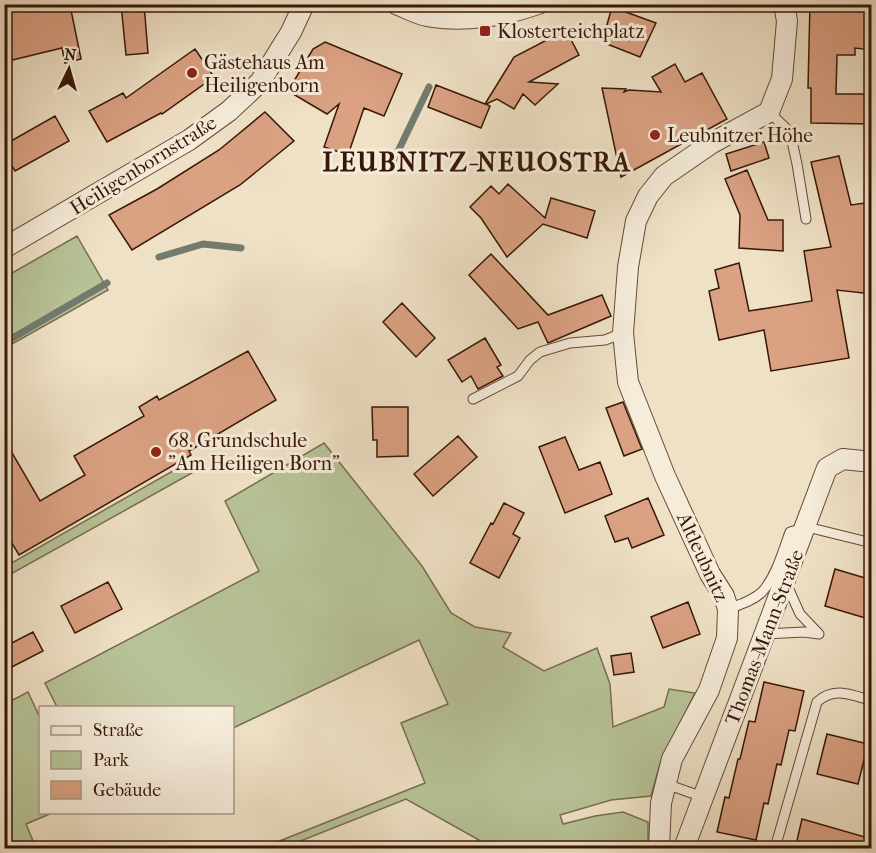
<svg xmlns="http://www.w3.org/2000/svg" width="876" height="853" font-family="'IM FELL French Canon',serif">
<rect width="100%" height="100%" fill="#efe1c6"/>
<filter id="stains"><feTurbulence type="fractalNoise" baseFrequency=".00333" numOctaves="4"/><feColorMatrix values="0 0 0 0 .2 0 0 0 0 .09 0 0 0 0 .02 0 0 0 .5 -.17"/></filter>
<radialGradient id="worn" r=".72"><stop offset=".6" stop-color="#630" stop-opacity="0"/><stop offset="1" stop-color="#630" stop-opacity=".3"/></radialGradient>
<path fill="#b7c397" stroke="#786d4f" stroke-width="1.5" d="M77,236L108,290L5,348V277Z
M324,443L422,566L451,613L475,627L511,633L503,647L544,671L597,648L610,684L613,727L664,707L669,689L695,693L660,764L651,796L611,800L560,815L563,824L595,816L623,812L648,822V848H480L481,846L479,840L406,799L283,848H262L425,783L401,723L448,704L419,640L233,728L232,708L57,707L45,683L259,571L225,501Z
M192,460L199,469L11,574L8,565Z
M28,692L40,718V812L52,813L26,824L36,848H5V704Z"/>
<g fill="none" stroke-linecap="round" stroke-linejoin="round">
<path stroke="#737b6f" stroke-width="7" d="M389,170L429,87
M159,257L203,244L241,248
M4,343L107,283"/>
</g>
<path fill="#daa182" stroke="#381707" stroke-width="1.5" d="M121,4H144L148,53L126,55Z
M810,4H847L869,7V12H872V50L855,48V55H837L836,94H872V124L811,123V88H808Z
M4,5H70L81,59L65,63L62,48L8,61L7,57H4Z
M612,7L656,23L640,57L602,42Z
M566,30L579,55L529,82L558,84L535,105L523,94L514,109L497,99L486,104L490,106L481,128L428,107L436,85L485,104L514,57Z
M325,42L402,74L384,116L364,108L348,155L324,147L339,104L327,114L288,91L313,49Z
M195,49L214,77L162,114L161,113L107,142L89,111L123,93L126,98Z
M675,64L685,82L702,73L727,119L621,177L602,88L626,89L624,92L629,90L661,92L652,77Z
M265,112L294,141L240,185L132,250L109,215L157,189L219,150Z
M55,116L69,141L15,171L4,153V145Z
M764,142L769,158L731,171L726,154Z
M839,156L851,205L872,202V294L837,290L849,358L771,371L764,330L719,340L709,291L719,288L715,270L739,263L749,311L812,301L804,251L831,247L811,162Z
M747,170L768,220H783V251L739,248L740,215L725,179Z
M508,184L545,218L551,198L595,211L587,238L543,224L507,257L481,218L470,207L491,186L499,194Z
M491,254L548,315L602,295L611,316L548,343L538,322L518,329L469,275Z
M402,303L435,338L416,357L383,322Z
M485,338L501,365L497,367L503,376L478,389L471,376L462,382L448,360Z
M248,351L276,400L189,451L191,455L19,555L4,530V439L40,501L85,475L74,456L144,416L139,407L157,396L159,400Z
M623,402L642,449L624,456L606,408Z
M372,407H408V456L377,457V440H373Z
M458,436L477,457L433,496L414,474Z
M565,437L579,470L600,462L612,494L565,513L539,447Z
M648,498L664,535L632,548L628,538L615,542L605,516Z
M504,503L524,513L513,534L520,538L499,578L470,563L491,523L493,524Z
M835,569L872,580V620L825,606Z
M108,582L122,609L75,633L61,606Z
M688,602L700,634L663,648L651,617Z
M33,632L43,651L4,671V647Z
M631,653L634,672L614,675L611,656Z
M764,682L804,691L795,731L789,730L781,765L777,764L768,804L764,803L756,840L717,832L725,797L729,798L738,759H740L749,721L755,722Z
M827,734L868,744L858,784L817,774Z
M802,819L872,839V849H795Z"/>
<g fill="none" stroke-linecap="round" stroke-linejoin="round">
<defs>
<path id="service" d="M769,112L790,132L797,164L806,219
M473,399L518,376L530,360L540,352L570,343L605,340L623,333
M786,583L800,614L819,634
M728,609C739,605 753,601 762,592C776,577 783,551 790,532L807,527L872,543
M765,634L804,632L819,634
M666,784L703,797
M775,848L817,702C834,686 852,695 872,701"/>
<path id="minor" d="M396,4C406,8 417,14 427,16C463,23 504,16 538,4
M4,248L189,140L229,111L260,82L291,32L304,4
M659,848L661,803L672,759L709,690L727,638L728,609L724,596L710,574L665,476L628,382L623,333L628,267L636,221L648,196L664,176L712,143L769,112L782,79L787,21L784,4
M684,848L827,468L843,459L872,462"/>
</defs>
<use href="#service" stroke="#664a37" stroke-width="11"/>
<use href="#minor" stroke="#664a37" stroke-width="22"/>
<use href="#service" stroke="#f5ecda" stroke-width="9"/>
<use href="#minor" stroke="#f5ecda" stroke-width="20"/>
</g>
<g fill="#8f2418" stroke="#f5ecda" stroke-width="2">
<rect x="479" y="25" width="12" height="12" rx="3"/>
<circle cx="192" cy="73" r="6"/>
<circle cx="655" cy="135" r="6"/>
<circle cx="156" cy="452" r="6"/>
</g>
<g text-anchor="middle" stroke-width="6" stroke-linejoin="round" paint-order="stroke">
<g font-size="20" fill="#381707" stroke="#f5ecda" text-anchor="start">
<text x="497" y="38">Klosterteichplatz</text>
<text x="204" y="69">Gästehaus Am<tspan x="204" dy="23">Heiligenborn</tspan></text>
<text x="667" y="142">Leubnitzer Höhe</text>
<text x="168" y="447">68. Grundschule<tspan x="168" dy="23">"Am Heiligen Born"</tspan></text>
</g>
<g font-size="20" fill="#381707" stroke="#f5ecda">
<text transform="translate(143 165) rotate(-32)" y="7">Heiligenbornstraße</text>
<text transform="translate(703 557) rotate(65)" y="7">Altleubnitz</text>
<text transform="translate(764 637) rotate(-69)" y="7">Thomas-Mann-Straße</text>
</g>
<g font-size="26" font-weight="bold" letter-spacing="1.5" fill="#381707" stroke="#f5ecda">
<text x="477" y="171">LEUBNITZ-NEUOSTRA</text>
</g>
</g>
<rect width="876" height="853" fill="none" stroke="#efe1c6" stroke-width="24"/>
<rect x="6" y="6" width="864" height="841" fill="none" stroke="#381707" stroke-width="3"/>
<rect x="12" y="12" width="852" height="829" fill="none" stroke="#381707" stroke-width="1.5"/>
<rect x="39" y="706" width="195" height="108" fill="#f5ecda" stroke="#a99786" stroke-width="1.5"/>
<rect x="51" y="726" width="30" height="9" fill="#f5ecda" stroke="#a99786" stroke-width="1.5"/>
<text x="93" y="736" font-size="18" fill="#381707">Straße</text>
<rect x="51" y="751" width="30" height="18" fill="#b7c397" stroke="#a99786" stroke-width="1.5"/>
<text x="93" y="766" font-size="18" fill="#381707">Park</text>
<rect x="51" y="781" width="30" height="18" fill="#daa182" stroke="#a99786" stroke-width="1.5"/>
<text x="93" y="796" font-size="18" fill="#381707">Gebäude</text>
<g transform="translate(69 69) rotate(5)" stroke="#f5ecda" stroke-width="4.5" paint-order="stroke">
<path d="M0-4.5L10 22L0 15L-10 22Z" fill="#381707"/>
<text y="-9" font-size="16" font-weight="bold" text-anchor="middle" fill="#381707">N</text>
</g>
<rect width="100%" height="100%" filter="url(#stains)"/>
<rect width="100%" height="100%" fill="url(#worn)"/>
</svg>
